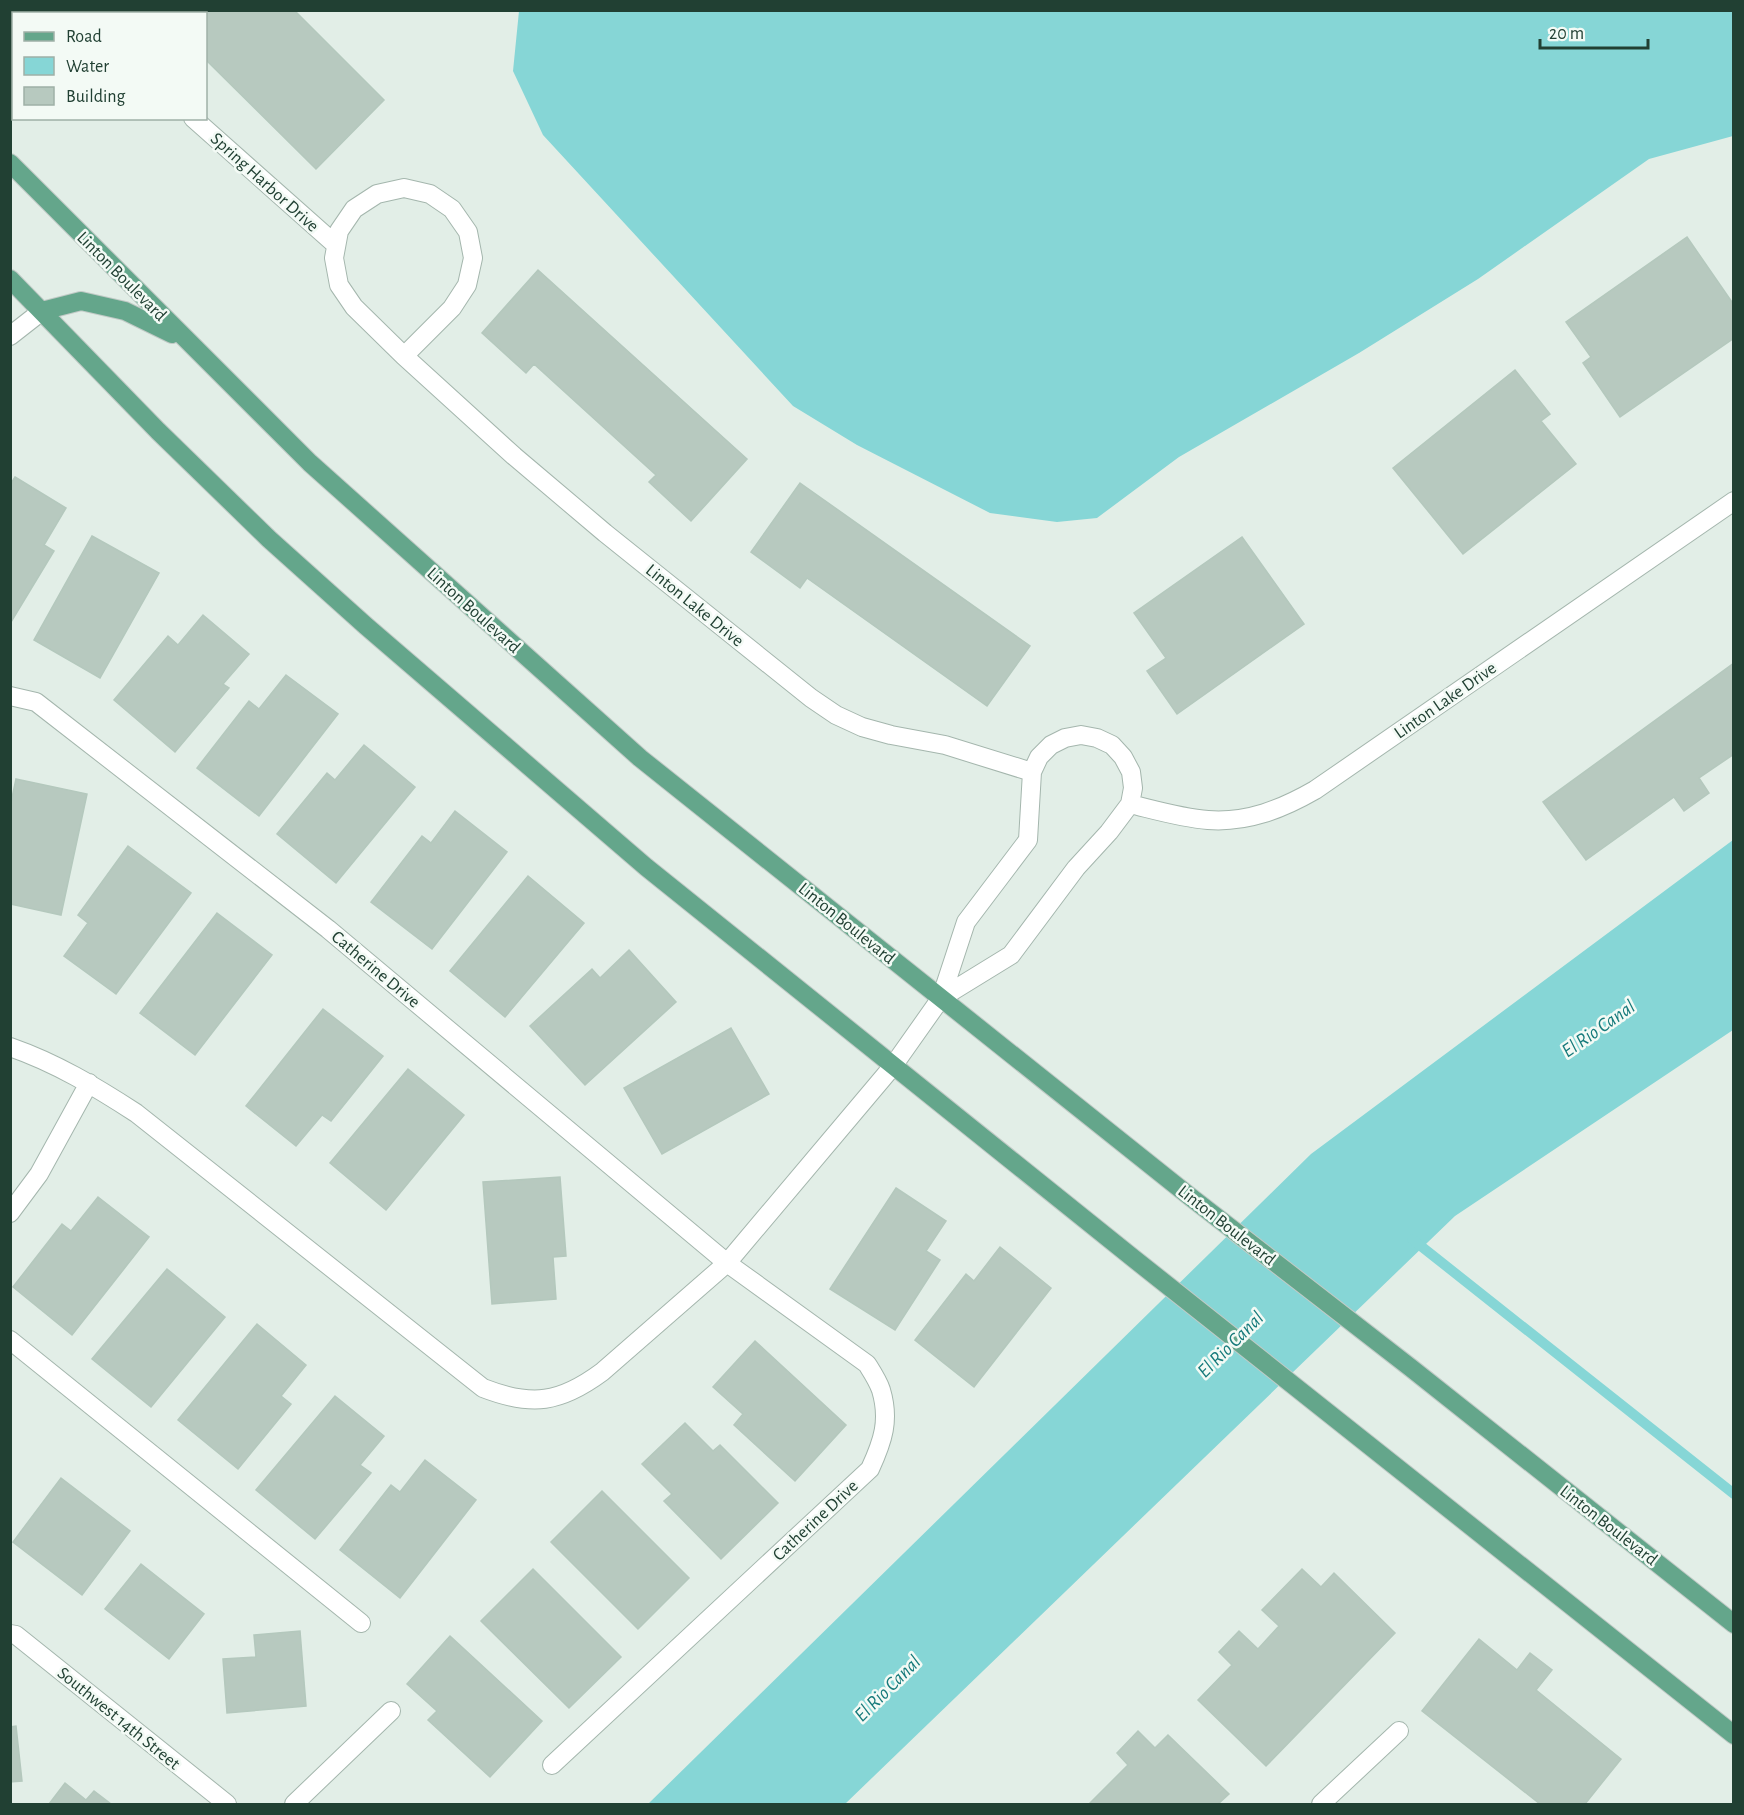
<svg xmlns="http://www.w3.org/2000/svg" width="1744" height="1815" font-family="'Alegreya Sans',sans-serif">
<rect width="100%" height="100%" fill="#e2eee7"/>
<path fill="#86d6d6" d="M519,11H1733V136L1649,159L1478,279L1359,353L1179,457L1097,518L1057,522L990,513L857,445L793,406L543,135L513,71Z
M1733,840V1030L1455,1216L845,1804H648L1311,1154Z"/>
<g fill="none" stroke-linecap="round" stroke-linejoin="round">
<path stroke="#86d6d6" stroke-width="10" d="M1412,1239L1734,1494"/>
</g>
<path fill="#b7c9bf" stroke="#b4c8bd" stroke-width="1.5" d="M156,10H294L384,100L316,169L206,60V14H159Z
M1687,237L1734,305V338L1620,417L1583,363L1591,357L1566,322Z
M538,270L747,459L691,521L649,482L656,475L534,364L526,373L482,333Z
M1515,370L1550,414L1541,421L1576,464L1463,554L1393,468Z
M15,477L66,508L44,545L54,551L11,622L10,485Z
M800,483L1030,646L987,706L807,578L800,588L751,552Z
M92,536L159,573L100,678L34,640Z
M1242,537L1304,624L1177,714L1147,671L1166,658L1134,613Z
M203,615L249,654L223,684L229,688L175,752L114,700L168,636L178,645Z
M1734,663V754L1699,778L1709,793L1684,811L1674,797L1586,860L1543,802Z
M286,675L338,714L259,816L197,768L249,701L259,709Z
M364,745L415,787L336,883L277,834L327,773L335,780Z
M16,779L87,794L61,915L10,904V807Z
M455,811L507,852L432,949L371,902L422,836L431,843Z
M128,846L191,893L116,994L64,956L88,923L78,915Z
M528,876L584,923L505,1017L450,971Z
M217,913L272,955L195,1055L140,1013Z
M629,950L676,1002L585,1085L530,1026L592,969L600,978Z
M323,1009L383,1056L331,1121L322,1115L296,1146L246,1106Z
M731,1028L769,1094L662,1154L624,1088Z
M408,1069L464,1115L386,1210L330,1163Z
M560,1177L566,1256L553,1257L556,1299L492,1304L483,1182Z
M896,1188L946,1221L926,1251L940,1260L895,1330L830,1289Z
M98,1197L149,1237L72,1335L13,1287L62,1224L71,1231Z
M1000,1247L1051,1288L974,1387L915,1340L966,1274L974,1281Z
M167,1269L225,1317L151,1407L92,1359Z
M257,1324L306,1365L281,1396L291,1404L238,1469L178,1420Z
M755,1341L846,1425L795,1481L734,1425L743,1414L713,1387Z
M335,1396L384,1436L360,1465L371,1473L315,1539L256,1490Z
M685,1423L713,1451L720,1445L778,1503L721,1559L664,1501L672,1494L642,1464Z
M425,1460L476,1500L400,1598L340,1550L391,1485L400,1492Z
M61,1478L130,1531L82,1595L13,1542Z
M602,1491L689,1578L638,1629L551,1542Z
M141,1564L204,1614L169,1659L105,1609Z
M533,1569L621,1657L569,1708L481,1621Z
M1302,1569L1321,1587L1334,1573L1395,1633L1266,1766L1198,1700L1232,1665L1219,1652L1239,1631L1258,1649L1279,1626L1262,1610Z
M300,1631L306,1706L227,1713L223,1659L256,1657L254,1635Z
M450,1636L542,1721L490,1777L428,1720L437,1711L407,1684Z
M1479,1639L1517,1670L1530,1653L1552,1670L1536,1690L1621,1759L1585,1804H1540L1422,1711Z
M16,1726L22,1781L10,1782V1727Z
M1138,1731L1155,1748L1168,1735L1229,1794L1218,1804H1089L1128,1765L1117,1753Z
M65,1783L86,1800L94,1791L111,1804H49Z"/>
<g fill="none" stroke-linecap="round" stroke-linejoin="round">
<defs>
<path id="minor" d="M74,10L77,14
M193,118L336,245
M10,336L42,311
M404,356L452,308L467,285L473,258L468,232L452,209L430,194L404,188L377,194L354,209L339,231L334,258L339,285L354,307L404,356L514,456L605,533L811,698L836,715L862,727L891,735L945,745L1032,772
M10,696L36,702L328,929L727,1263L867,1364C872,1372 878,1381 881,1390C890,1420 883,1441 870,1469L552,1765
M1130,804C1155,810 1182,818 1208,820C1247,823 1282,809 1315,790L1734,501
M10,1047C56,1063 96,1087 136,1113L483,1388C532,1407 560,1403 602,1372L727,1263L893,1066L941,998L966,922L1028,840L1032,772L1039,757L1051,745L1065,738L1081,735L1097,738L1112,745L1123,757L1131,772L1133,788L1130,804L1109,832L1076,868L1011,955L941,998
M10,1213L39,1174L89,1083
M10,1340L361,1623
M10,1634L16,1635L227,1804
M294,1804L391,1711
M1321,1804L1399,1731"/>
<path id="major" d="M10,163L310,463L640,758L1188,1195L1411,1368L1734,1624
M10,279L158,431L269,539L366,626L646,867L1133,1258L1734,1735
M42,311L81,301L125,311L172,334"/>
</defs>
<use href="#minor" stroke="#a4b6ad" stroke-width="20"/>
<use href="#major" stroke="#c1cac6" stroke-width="20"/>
<use href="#minor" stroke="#fff" stroke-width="18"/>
<use href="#major" stroke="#64a68b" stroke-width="18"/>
</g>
<g text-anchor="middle" stroke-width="5" stroke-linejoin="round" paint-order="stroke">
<g font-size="18" fill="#214033" stroke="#f3faf5">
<text transform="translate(265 182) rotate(42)" y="6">Spring Harbor Drive</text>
<text transform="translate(122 276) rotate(45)" y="6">Linton Boulevard</text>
<text transform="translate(695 605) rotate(39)" y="6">Linton Lake Drive</text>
<text transform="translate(474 610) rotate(42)" y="6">Linton Boulevard</text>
<text transform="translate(1445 700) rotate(-35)" y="6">Linton Lake Drive</text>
<text transform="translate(847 923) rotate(39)" y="6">Linton Boulevard</text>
<text transform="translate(376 969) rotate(40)" y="6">Catherine Drive</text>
<text transform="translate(1227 1225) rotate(38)" y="6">Linton Boulevard</text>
<text transform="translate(815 1520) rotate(-43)" y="6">Catherine Drive</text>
<text transform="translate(1609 1525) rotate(38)" y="6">Linton Boulevard</text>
<text transform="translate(119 1718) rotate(39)" y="6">Southwest 14th Street</text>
</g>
<g font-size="20" font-style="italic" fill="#167a7b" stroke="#f3faf5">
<text transform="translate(1598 1028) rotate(-35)" y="7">El Rio Canal</text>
<text transform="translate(1230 1344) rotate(-45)" y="7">El Rio Canal</text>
<text transform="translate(887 1688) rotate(-45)" y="7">El Rio Canal</text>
</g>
</g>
<rect width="1744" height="1815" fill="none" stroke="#214033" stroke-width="24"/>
<rect x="12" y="12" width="195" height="108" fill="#f3faf5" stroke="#9fb0a7" stroke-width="1.5"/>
<rect x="24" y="32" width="30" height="9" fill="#64a68b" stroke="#9fb0a7" stroke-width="1.5"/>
<text x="66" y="42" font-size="18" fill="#214033">Road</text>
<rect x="24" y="57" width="30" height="18" fill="#86d6d6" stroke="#9fb0a7" stroke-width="1.5"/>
<text x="66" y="72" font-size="18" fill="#214033">Water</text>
<rect x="24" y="87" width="30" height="18" fill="#b7c9bf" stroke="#9fb0a7" stroke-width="1.5"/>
<text x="66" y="102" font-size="18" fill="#214033">Building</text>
<path d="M1540 39v9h108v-9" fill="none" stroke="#214033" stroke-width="3"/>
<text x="1549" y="39" font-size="18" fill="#214033" stroke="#f3faf5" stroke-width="4.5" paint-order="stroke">20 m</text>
</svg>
